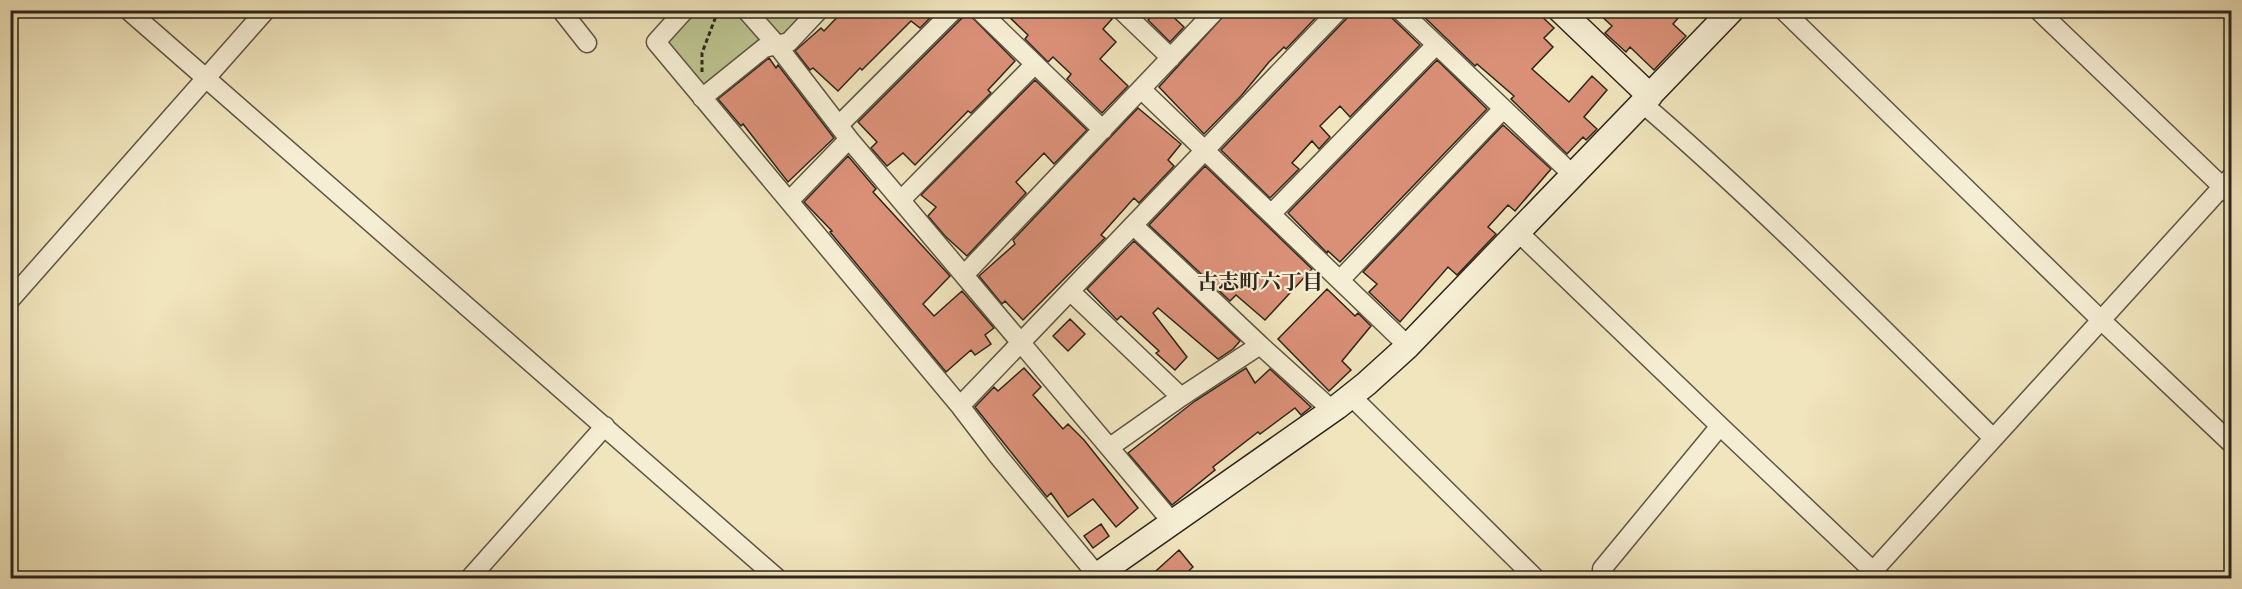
<svg xmlns="http://www.w3.org/2000/svg" width="2242" height="589" font-family="Cardo,'Noto Serif JP',serif">
<rect width="100%" height="100%" fill="#f1e5bd"/>
<filter id="stains"><feTurbulence type="fractalNoise" baseFrequency=".00333" numOctaves="4"/><feColorMatrix values="0 0 0 0 .2 0 0 0 0 .09 0 0 0 0 .02 0 0 0 .5 -.17"/></filter>
<radialGradient id="worn" r=".72"><stop offset=".6" stop-color="#630" stop-opacity="0"/><stop offset="1" stop-color="#630" stop-opacity=".3"/></radialGradient>
<path fill="#bcc490" stroke="#747456" stroke-width="1.5" d="M679,11H810L783,37L693,100L648,43Z"/>
<path fill="#da9077" stroke="#2d251b" stroke-width="1.5" d="M844,10H938L920,28L911,21L862,70L860,68L838,91L813,68L810,70L795,51L821,28L824,31Z
M965,10L1015,61L988,90L991,93L971,113L968,111L915,165L903,153L887,166L871,148L877,142L858,122L962,18Z
M1002,10H1104L1112,19L1103,29L1116,42L1100,59L1128,86L1102,113L1067,79L1071,74L1053,57L1048,62L1025,39L1028,35Z
M1157,10H1166L1184,27L1170,42L1148,20Z
M1229,10H1323L1286,49L1284,47L1269,62L1241,96L1204,134L1159,87Z
M1350,10H1389L1392,18L1420,45L1350,117L1340,106L1320,126L1330,137L1319,149L1312,141L1292,163L1299,169L1270,198L1221,150L1347,18Z
M1417,10H1535L1554,28L1544,38L1553,47L1532,69L1569,102L1592,76L1607,90L1584,117L1597,129L1586,140L1583,137L1567,154L1511,99L1514,96L1477,64L1475,66Z
M1595,10H1685L1673,24L1686,36L1654,70L1630,47L1626,52L1605,33L1612,26Z
M769,58L776,68L778,65L834,138L788,182L743,124L741,126L718,99Z
M1437,60L1487,109L1340,262L1328,251L1327,253L1288,213Z
M1035,80L1087,130L1054,164L1044,153L1016,182L1026,193L967,256L945,236L928,216L936,207L921,195Z
M1138,108L1181,144L1168,160L1174,166L1139,203L1134,198L1101,235L1105,238L1023,320L1005,301L1002,304L979,276L1015,244L1013,240Z
M1503,125L1551,169L1515,211L1508,205L1488,227L1496,234L1457,275L1448,267L1400,322L1369,292L1377,284L1363,272Z
M848,156L876,189L873,192L950,276L923,304L934,316L962,291L994,328L985,335L991,344L975,355L971,350L946,372L830,232L832,231L804,202Z
M1205,166L1312,269L1265,320L1236,295L1230,301L1149,225Z
M1134,241L1240,341L1233,349L1218,359L1158,308L1153,313L1187,357L1175,370L1156,353L1159,351L1121,316L1117,320L1087,289Z
M1327,289L1355,316L1358,313L1371,326L1342,361L1351,370L1329,391L1278,339Z
M1070,319L1085,334L1068,351L1053,336Z
M1024,368L1041,387L1033,395L1063,429L1068,424L1084,440L1138,508L1116,527L1093,499L1068,517L1051,493L1047,497L975,407L994,387L998,391Z
M1246,368L1255,383L1270,369L1311,407L1301,415L1295,408L1260,434L1258,432L1213,467L1215,470L1172,505L1128,453L1195,401Z
M1101,524L1109,536L1093,548L1084,536Z
M1179,550L1193,567L1180,579H1147Z"/>
<g fill="none" stroke-linecap="round" stroke-linejoin="round">
<defs>
<path id="street" d="M128,10L777,578
M561,10L587,43
M685,10L656,42L960,406L999,457L1097,575
M746,10L776,44L849,139
M979,10L1103,130
M1121,10L1171,58
M1400,10L1573,175
M1783,10L2101,320L2232,444
M2038,10L2232,196
M1141,89L1408,346
M702,98L764,48L789,42L819,10
M1642,103C1764,208 1878,324 1992,437
M839,125L954,10
M790,200L849,139L1172,522
M901,200L1035,64
M1271,214L1436,45
M1133,225L1260,345L1181,397
M1518,232L1720,426
M965,274L1216,10
M1340,280L1503,109
M1070,291L1181,397L1110,447
M10,300L266,10
M1260,345L1332,410
M1351,396L1535,578
M960,406L1339,10
M1602,569L1720,426L1873,571
M470,578L605,426
M1881,578L1873,571L2232,176"/>
<path id="secondary" d="M1560,10L1650,96
M1093,578L1337,407L1366,384L1408,346L1732,10"/>
</defs>
<use href="#street" stroke="#5e5544" stroke-width="21"/>
<use href="#secondary" stroke="#2d251b" stroke-width="27"/>
<path stroke="#2d251b" stroke-width="3" stroke-dasharray="4.5 3" stroke-linecap="butt" d="M702,72V53L716,16L722,10"/>
<use href="#street" stroke="#f6eed4" stroke-width="18"/>
<use href="#secondary" stroke="#f6eed4" stroke-width="24"/>
</g>
<g text-anchor="middle" stroke-width="4.5" stroke-linejoin="round" paint-order="stroke">
<g font-size="21" font-weight="bold" fill="#2d251b" stroke="#f6eed4">
<text x="1260" y="289">古志町六丁目</text>
</g>
</g>
<rect width="2242" height="589" fill="none" stroke="#f1e5bd" stroke-width="36"/>
<rect x="12" y="12" width="2218" height="565" fill="none" stroke="#2d251b" stroke-width="3"/>
<rect x="18" y="18" width="2206" height="553" fill="none" stroke="#2d251b" stroke-width="1.5"/>
<rect width="100%" height="100%" filter="url(#stains)"/>
<rect width="100%" height="100%" fill="url(#worn)"/>
</svg>
